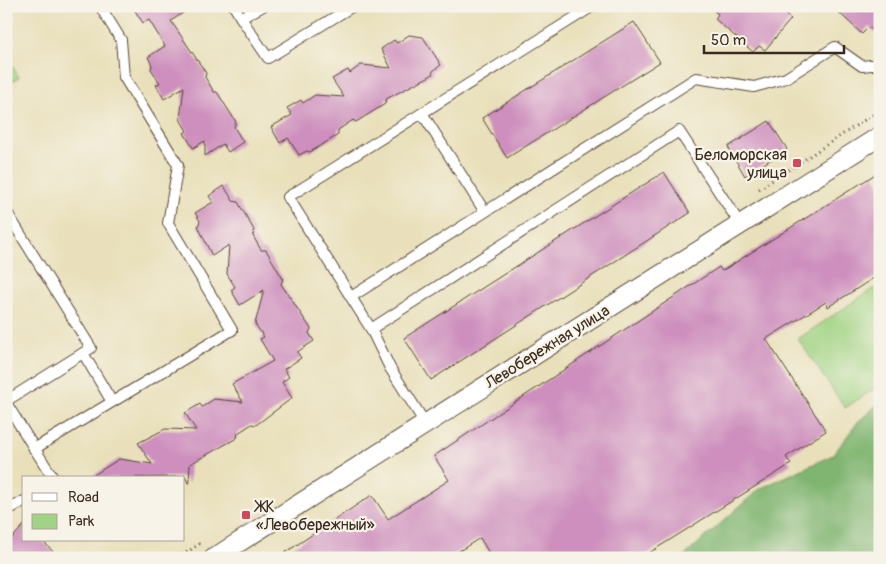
<svg xmlns="http://www.w3.org/2000/svg" width="886" height="564" font-family="Pangolin,sans-serif">
<rect width="100%" height="100%" fill="#f7f3e8"/>
<filter id="ink" filterUnits="userSpaceOnUse"><feTurbulence type="fractalNoise" baseFrequency=".02" numOctaves="2"/><feDisplacementMap in="SourceGraphic" scale="10" xChannelSelector="R" yChannelSelector="G"/><feConvolveMatrix kernelMatrix="1 2 1 2 8 2 1 2 1" color-interpolation-filters="sRGB"/></filter>
<filter id="wash" filterUnits="userSpaceOnUse"><feTurbulence type="fractalNoise" baseFrequency=".0096" numOctaves="4" result="noise"/><feDisplacementMap in="SourceGraphic" scale="20" xChannelSelector="R" yChannelSelector="G"/><feGaussianBlur stdDeviation="1.12" result="paint"/><feColorMatrix in="noise" values="0 0 0 0 0 0 0 0 0 0 0 0 0 0 0 0 0 1.4 0 .05"/><feComposite in="paint" operator="in"/></filter>
<g filter="url(#wash)">
<rect width="100%" height="100%" fill="#e9e0bb"/>
<path fill="#a0d383" stroke="#6e7e50" d="M6,56L19,77L6,85Z
M874,288L880,297V385L845,408L798,339Z"/>
<path fill="#80b571" stroke="#5e7048" d="M880,402V558H682L759,489L833,455L857,423Z"/>
<g id="blocks">
<path fill="#ce8fbe" d="M132,6H193L171,21L206,73L205,77L214,92H217L236,122L234,127L243,142L228,152L223,144L205,156V141L193,148L184,133L187,131L180,119L184,87L164,99L156,85L160,83L151,69L152,65L148,57L165,46L149,20L143,23Z
M709,6H794L786,15L791,19L765,50L759,46L753,52L715,19L718,14Z
M832,6H880V36L869,27L862,34Z
M634,22L660,62L507,158L482,118Z
M409,35L423,37L441,65L433,71L432,75L386,99L385,104L356,122L353,120L338,130V135L310,152L307,151L299,155L288,138L280,143L271,127L292,115L287,108L301,100L303,103L315,95L344,97L332,79L348,70L350,73L361,65L391,68L381,49L394,40L397,43Z
M769,121L787,149L745,176L728,147Z
M664,172L690,213L431,380L404,338Z
M874,175L880,185V274L828,307L826,302L766,339L826,431L786,457L791,464L641,558H492L480,538L448,558H277L372,495L388,519L449,480L434,456L719,267L722,271Z
M224,186L233,201L238,202L254,230L253,236L261,250H266L283,279L281,284L311,329L309,333L314,341L297,352L301,358L284,369L289,377L282,382L292,398L256,425L252,424L238,433L237,438L190,464L189,484L185,477L89,478L119,459L152,464L138,443L165,429L196,430L185,413L200,404L202,407L214,399L243,402L232,384L273,361L260,339L264,337L255,324L264,290L240,305L231,290L235,287L227,274L229,245L212,256L198,226L200,221L195,213L213,202L209,196Z
M24,525V540H42L59,558H6V545Z"/>
</g>
</g>
<g filter="url(#ink)">
<use href="#blocks" fill-opacity="0" stroke="#554536" stroke-width="1"/>
<g fill="none" stroke-linecap="round" stroke-linejoin="round">
<defs>
<path id="lane" d="M234,6L241,18L263,6
M241,18L268,58L353,6
M422,113L485,212
M6,211L91,348L6,401
M351,297L696,78L754,87L786,78L835,47L862,66L880,64
M371,329L288,197L593,6
M83,353L112,402
M6,403L53,478
M425,423L390,368L371,329L679,131L740,224
M34,449L232,330L168,223L178,165L124,77L121,40L100,6
M6,511L24,501"/>
<path id="street" d="M214,558L880,136"/>
</defs>
<use href="#lane" stroke="#554536" stroke-width="12"/>
<use href="#street" stroke="#554536" stroke-width="21"/>
<path stroke="#554536" stroke-width="3" stroke-dasharray="1 4" stroke-linecap="butt" d="M759,189L880,110
M178,558L201,543"/>
<use href="#lane" stroke="#fff" stroke-width="10"/>
<use href="#street" stroke="#fff" stroke-width="19"/>
</g>
</g>
<g fill="#d1495b" stroke="#f7f3e8" stroke-width="2">
<rect x="792" y="158" width="10" height="10" rx="2.5"/>
<rect x="241" y="510" width="10" height="10" rx="2.5"/>
</g>
<g text-anchor="middle" stroke-width="4.5" stroke-linejoin="round" paint-order="stroke">
<g font-size="16" fill="#3b2a1e" stroke="#f7f3e8" text-anchor="end">
<text x="787" y="160">Беломорская<tspan x="787" dy="18">улица</tspan></text>
<text x="256" y="512" text-anchor="start">ЖК<tspan x="256" dy="18">«Левобережный»</tspan></text>
</g>
<g font-size="16" fill="#3b2a1e" stroke="#f7f3e8">
<text transform="translate(547 346) rotate(-32)" y="6">Левобережная улица</text>
</g>
</g>
<rect width="886" height="564" fill="none" stroke="#f7f3e8" stroke-width="25"/>
<rect x="22" y="476" width="162" height="65" fill="#f7f3e8" stroke="#aca397"/>
<rect x="32" y="493" width="25" height="8" fill="#ffffff" stroke="#aca397"/>
<text x="68" y="502" font-size="15" fill="#3b2a1e">Road</text>
<rect x="32" y="514" width="25" height="15" fill="#a0d383" stroke="#aca397"/>
<text x="68" y="526" font-size="15" fill="#3b2a1e">Park</text>
<path d="M704 45v8h140v-8" fill="none" stroke="#3b2a1e" stroke-width="2.5"/>
<text x="711" y="45" font-size="15" fill="#3b2a1e" stroke="#f7f3e8" stroke-width="4" paint-order="stroke">50 m</text>
</svg>
